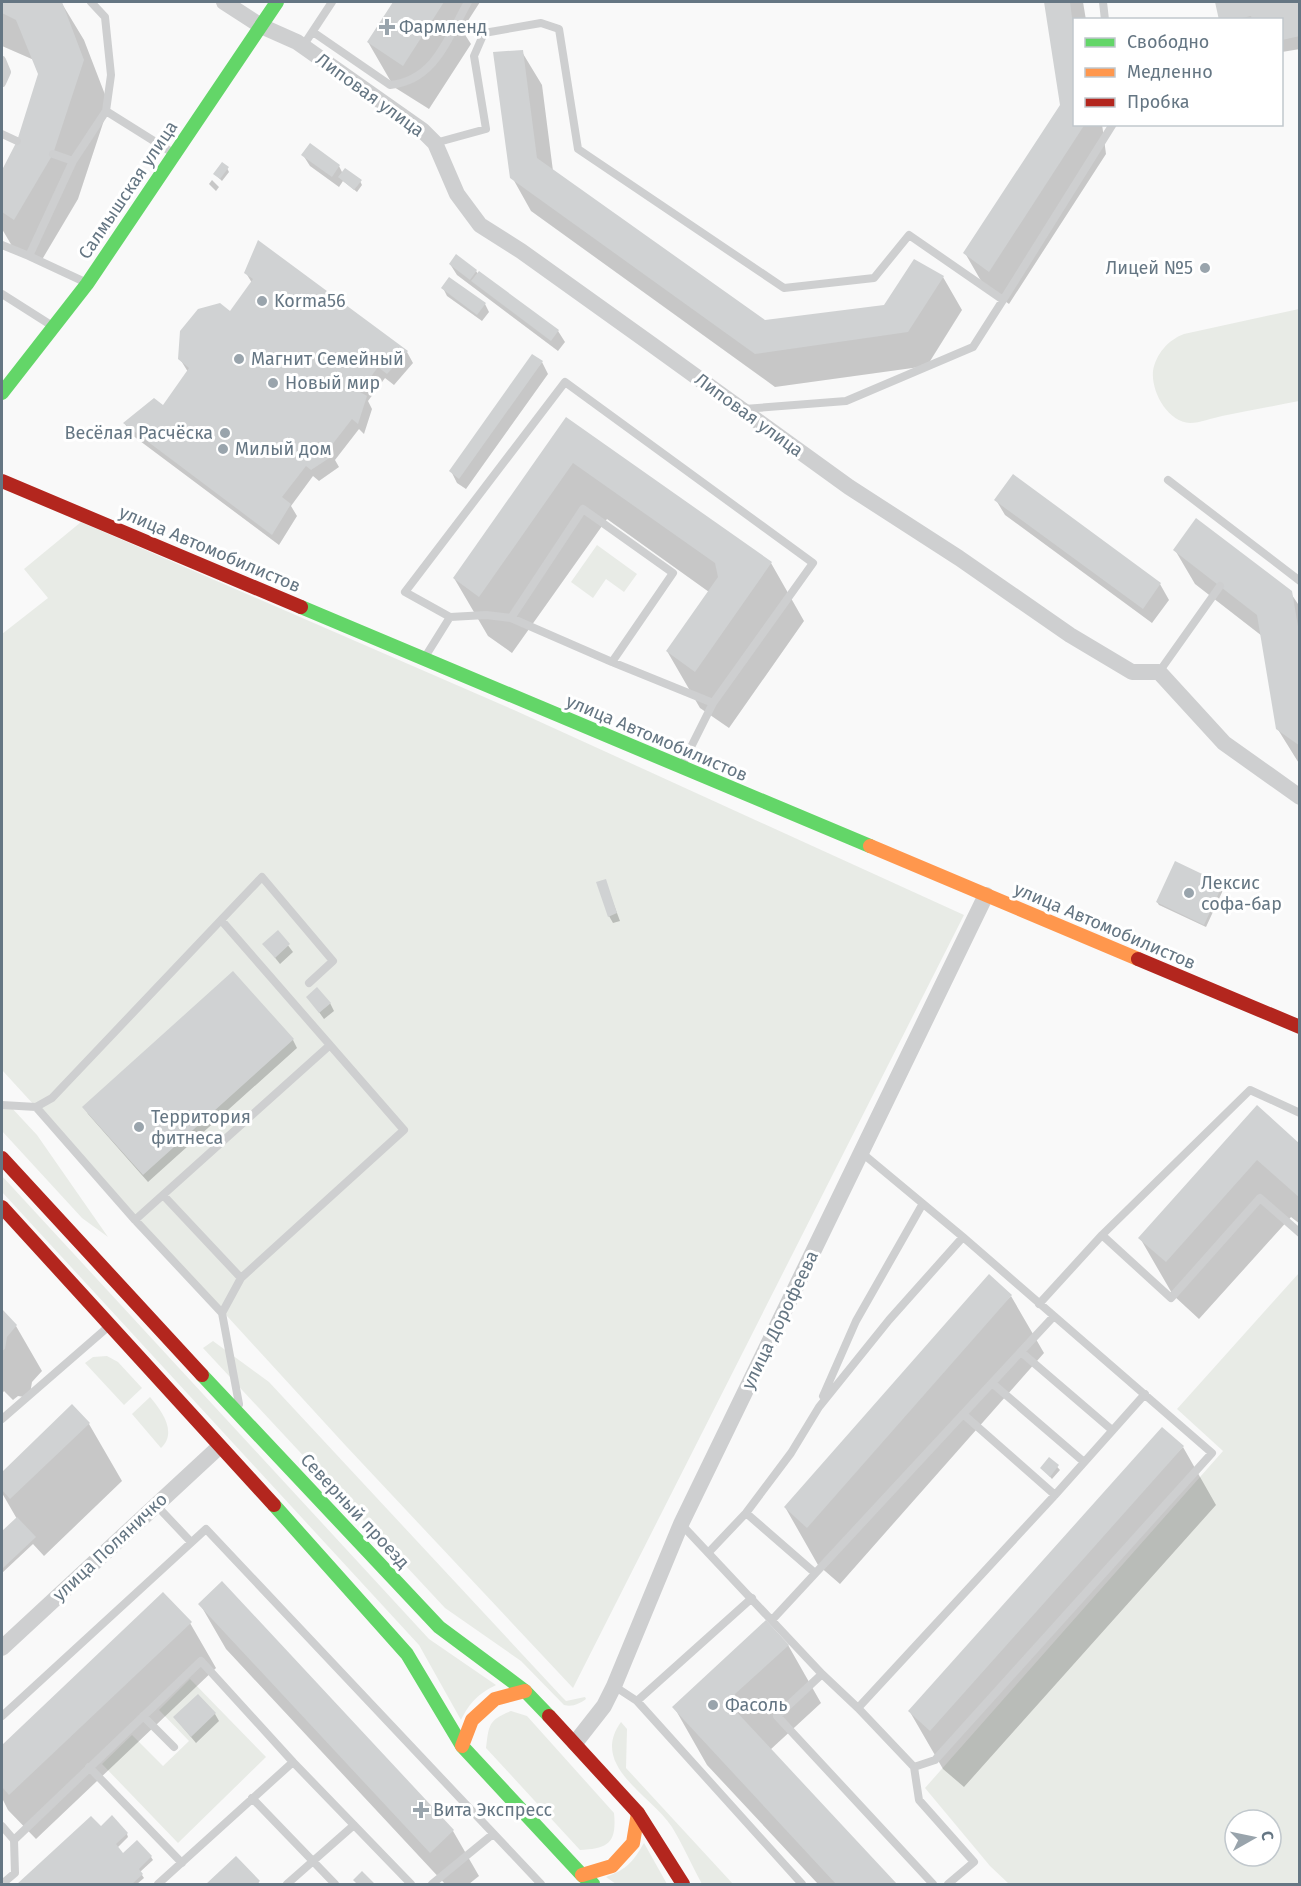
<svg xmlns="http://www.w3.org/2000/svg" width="1301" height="1886" font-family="'Fira Sans',sans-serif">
<rect width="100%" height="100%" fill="#f9f9f9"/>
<path fill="#e8ebe6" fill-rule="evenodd" d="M1299,309V401C1274,406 1248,411 1222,416C1212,418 1200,423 1190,423C1168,422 1151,392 1153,371C1156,354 1168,340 1184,334Z
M81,522L514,710L964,915L573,1688L346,1446L2,1070V634L48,598L24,569Z
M597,545L637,574L624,592L606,579L593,598L571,582Z
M10,1106L37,1135L108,1237L82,1218L2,1131V1109Z
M2,1176L429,1639L496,1685C478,1694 470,1702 461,1720L419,1645L2,1192Z
M1299,1273V1884H1009L990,1866L925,1788L1223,1451L1177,1409ZM1235,1820H1271V1856H1235Z
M213,1341L269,1382L562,1697L566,1701L585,1697L586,1699C579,1704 573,1707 564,1705L521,1661L445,1608L203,1348Z
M107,1356L118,1362L142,1388L124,1405L85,1363L93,1357Z
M150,1397C161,1410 178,1432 161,1448L132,1414Z
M190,1679L266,1757L178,1843L102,1764L132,1735L163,1766L189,1741L159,1710Z
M511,1711L527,1716L614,1813C617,1843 608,1849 580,1850L486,1748C489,1725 488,1720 511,1711Z
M621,1722L627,1729L626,1768L733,1884H702C692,1866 683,1845 672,1827C651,1795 589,1766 621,1722Z
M644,1843L667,1884H616L606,1877C627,1869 632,1863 644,1843Z"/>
<path fill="#0003" d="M2,2H61L84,40L109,105L78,199L40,263L12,246L2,229V173L19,141L40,73L34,60L2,46Z
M395,2H480L462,30L471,44L429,109L394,87L368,42Z
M1046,2H1083L1086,20H1074V124H1102L1106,154L1009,304L984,286L965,253L1061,106Z
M1217,2H1300V49L1282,52V20H1220Z
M522,52L542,85L553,171L765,322L885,307L943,277L962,310L927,366L775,387L531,211L512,177Z
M303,155L339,166L343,174L360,181L362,185L357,192L343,181L339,187L310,166Z
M227,168L229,172L222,181L215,174Z
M212,180L219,187L216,191L209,184Z
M450,264L476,271L478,274L558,331L565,342L558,351L457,275Z
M246,273L407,352L413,363L394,385L385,378L368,401L372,409L364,434L359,429L335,460L339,467L319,481L313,476L291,506L297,516L279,545L132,435L125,424L163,407L188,372L180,359L230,313L252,283Z
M443,288L485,304L489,312L482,321L447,296Z
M542,362L548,374L466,489L457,483L451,471Z
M567,419L771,563L804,621L729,728L700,708L667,651L709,592L607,519L512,653L488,636L454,578Z
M1013,476L1160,584L1169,600L1152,623L1005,515L996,500Z
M1175,550L1290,592L1300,607V765L1277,728L1262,636L1195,584Z
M605,881L620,921L613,923L609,916Z
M1222,885L1224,888L1206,927L1159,905L1157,902Z
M278,932L293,952L280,964L264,944Z
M233,973L293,1040L297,1048L148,1182L88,1114L84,1107Z
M308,997L330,1003L334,1011L324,1019Z
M1257,1107L1300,1146V1224L1291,1217L1199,1319L1173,1295L1140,1238Z
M1011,1296L1044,1353L840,1584L818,1565L785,1507Z
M2,1311L16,1326L42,1371L32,1382L30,1394L24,1397L18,1396L13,1400L4,1391L2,1394Z
M72,1406L89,1424L122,1481L44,1556L33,1544L2,1573V1533L17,1519L2,1493V1474Z
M1183,1447L1216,1505L964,1787L943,1769L910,1712Z
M1050,1459L1060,1470L1052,1479L1042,1468Z
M222,1583L453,1831L479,1876L469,1884H445L226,1649L200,1604Z
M163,1594L190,1623L216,1668L36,1839L8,1810L2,1798V1747Z
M788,1645L821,1703L770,1750L895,1884H818L707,1765L674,1707Z
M215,1714L219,1721L196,1743L175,1718Z
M91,1818L100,1828L127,1834L128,1837L117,1848L123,1855L137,1842L151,1857L153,1860L140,1872L144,1878L137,1884H19Z
M236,1858L260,1884H208Z"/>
<path fill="#d0d2d3" d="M2,2H62L84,60L53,154L14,220L2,212V170L17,141L38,74L16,20L2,13Z
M393,2H444L403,66L367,42Z
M1044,2H1070L1074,33V124H1085L989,272L963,253L1060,105Z
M1215,2H1300V36L1282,40V20H1252L1251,16L1233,20H1219Z
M523,50L537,158L765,320L884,305L914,259L944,276L908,332L755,354L510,178L493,52Z
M310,143L340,165L332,177L301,155Z
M222,162L229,167L220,179L213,174Z
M345,168L362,180L354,190L338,177Z
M258,240L408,351L387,374L378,367L360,392L367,396L358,424L352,419L328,450L334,455L311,470L306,466L282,497L291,504L272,535L123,423L154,398L163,405L189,368L178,359L180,331L198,309L220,303L230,311L253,279L244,273Z
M456,254L477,270L470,280L449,264Z
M479,271L559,330L551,341L471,281Z
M449,277L486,303L477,315L441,288Z
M532,354L543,361L459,479L449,471Z
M566,417L772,562L695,672L666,651L718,577L715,563L573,463L479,597L453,578Z
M1013,474L1161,583L1143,609L994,500Z
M1196,518L1292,591L1300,638V746L1276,729L1257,615L1173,550Z
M1175,861L1223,884L1204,925L1156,902Z
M606,879L617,913L608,917L596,882Z
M278,930L290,944L275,958L262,944Z
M233,971L294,1039L143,1175L82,1107Z
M317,987L331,1003L319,1013L306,997Z
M1257,1105L1300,1144V1198L1257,1160L1166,1262L1138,1238Z
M989,1274L1012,1295L807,1528L784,1507Z
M2,1309L17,1325L7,1337L5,1349L2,1351Z
M72,1404L90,1423L10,1499L2,1490V1472Z
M1162,1427L1184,1446L930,1731L908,1711Z
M1049,1457L1059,1465L1050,1477L1040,1468Z
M17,1517L36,1537L2,1569V1531Z
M222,1581L454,1830L430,1853L198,1604Z
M163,1592L192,1622L9,1795L2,1787V1745Z
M766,1620L789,1645L735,1694L733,1708L897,1884H836L672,1707Z
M198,1694L216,1713L191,1737L173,1717Z
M112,1815L128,1833L116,1844L123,1853L137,1840L152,1856L139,1869L143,1874L132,1884H17L91,1816L101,1826Z
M236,1856L260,1881L256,1884H206Z
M362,1871L375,1884H357L353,1880Z"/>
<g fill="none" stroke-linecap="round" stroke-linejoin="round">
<path stroke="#cecfd0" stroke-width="8" d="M91,2L105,17L111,75L106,111
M1103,2L1105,20
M313,32L390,85C436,80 448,37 468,2
M303,46L332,2
M2,60L7,72L2,83
M2,134L17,141
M435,143L486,129L474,56L484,33L541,23L559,29L578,149L784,288L874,278L909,235L1003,300L1113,124
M53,154L73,161
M2,245L29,256L87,283
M29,256L73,161L106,111L173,153
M2,294L54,327
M744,409L846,401L973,347L1003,300
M1168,480L1300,581
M511,618L583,509L673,573L612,662
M425,657L450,617
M1159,672L1220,586
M682,765L713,703L813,563L565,382L405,592L450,617L486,615L511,618L612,662L713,703
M221,920L262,877L333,961L309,983
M2,1105L36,1107L52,1098L221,920L404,1130L241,1278L222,1313L239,1404
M36,1107L135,1220L222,1313
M163,1195L241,1278
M135,1220L330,1045
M1102,1235L1250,1090L1300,1113
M1039,1304L1102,1235L1171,1298L1260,1198L1300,1233
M1021,1352L1112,1430
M992,1383L1084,1462
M823,1396L856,1321L922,1205
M963,1414L1055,1495
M2,1419L108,1327
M156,1505L191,1542
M746,1513L815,1573
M681,1524L822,1674L777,1716L933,1884
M709,1552L746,1513L791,1453L819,1407L889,1320L963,1237
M772,1620L1054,1316
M822,1674L858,1708L914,1767L935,1760L1212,1453L963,1237L862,1153
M614,1686L637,1701L802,1884
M637,1701L752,1598
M858,1708L1055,1495L1145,1394
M2,1716L206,1529L541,1884
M143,1716L174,1747
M89,1767L182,1863
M914,1767L919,1800L974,1862L948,1884
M252,1798L335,1884
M2,1826L14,1840L15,1873L2,1884
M14,1840L201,1661L293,1762L411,1884
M158,1884L293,1762
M287,1884L354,1825
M432,1884L493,1834"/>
<path stroke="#cecfd0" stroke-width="16" d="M224,2L261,26L297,42L422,130L435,143L457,194L480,225L521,251L651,344L849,487L959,558L1070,635L1132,672H1159L1224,743L1300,797
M2,1648L219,1447
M575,1743L604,1706L614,1686L681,1524L986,895"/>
<path stroke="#63d668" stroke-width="14" d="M2,393L87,284L277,2
M301,607L870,846
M202,1375L439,1627L525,1691L549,1716
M274,1505L407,1654L462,1746L582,1875L593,1884"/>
<path stroke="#ff974d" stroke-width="14" d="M870,846L1138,959
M462,1746L472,1720L495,1699L525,1691
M582,1875L612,1866L633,1843L638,1813"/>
<path stroke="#b3261e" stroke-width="14" d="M2,481L301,607
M1138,959L1300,1027
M2,1158L202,1375
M2,1207L274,1505
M549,1716L638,1813L683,1884"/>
</g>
<g fill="#99a4ac" stroke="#fff" stroke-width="2">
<path d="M384 18h6v6h6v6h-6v6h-6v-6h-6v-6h6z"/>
<circle cx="1205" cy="268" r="6"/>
<circle cx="262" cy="301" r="6"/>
<circle cx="239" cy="359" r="6"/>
<circle cx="273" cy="383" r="6"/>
<circle cx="225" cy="433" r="6"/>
<circle cx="223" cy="449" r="6"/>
<circle cx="1189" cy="893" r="6"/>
<circle cx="139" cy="1127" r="6"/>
<circle cx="713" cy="1705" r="6"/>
<path d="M418 1801h6v6h6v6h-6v6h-6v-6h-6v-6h6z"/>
</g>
<g text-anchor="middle" stroke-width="6" stroke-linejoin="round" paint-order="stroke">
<g font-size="18" fill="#657683" stroke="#fff" text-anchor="start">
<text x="399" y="33">Фармленд</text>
<text x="1193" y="274" text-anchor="end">Лицей №5</text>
<text x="274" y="307">Korma56</text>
<text x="251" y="365">Магнит Семейный</text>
<text x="285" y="389">Новый мир</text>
<text x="213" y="439" text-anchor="end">Весёлая Расчёска</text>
<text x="235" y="455">Милый дом</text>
<text x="1201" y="889">Лексис<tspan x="1201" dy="21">софа-бар</tspan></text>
<text x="151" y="1123">Территория<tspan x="151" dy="21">фитнеса</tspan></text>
<text x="725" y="1711">Фасоль</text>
<text x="433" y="1816">Вита Экспресс</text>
</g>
<g font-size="18" fill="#657683" stroke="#fff">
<text transform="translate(370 95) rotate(36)" y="6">Липовая улица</text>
<text transform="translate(128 190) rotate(-56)" y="6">Салмышская улица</text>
<text transform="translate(749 415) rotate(36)" y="6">Липовая улица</text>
<text transform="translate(210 549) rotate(23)" y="6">улица Автомобилистов</text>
<text transform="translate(657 738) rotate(23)" y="6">улица Автомобилистов</text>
<text transform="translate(1105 926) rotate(23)" y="6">улица Автомобилистов</text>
<text transform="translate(780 1320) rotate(-64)" y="6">улица Дорофеева</text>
<text transform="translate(355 1511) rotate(47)" y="6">Северный проезд</text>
<text transform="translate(110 1547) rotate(-43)" y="6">улица Поляничко</text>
</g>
</g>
<rect width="1301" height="1886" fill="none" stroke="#657683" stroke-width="6"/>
<rect x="1073" y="18" width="210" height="108" fill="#ffffff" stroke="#c1c8cd" stroke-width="1.5"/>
<rect x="1085" y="38" width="30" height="9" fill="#63d668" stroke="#c1c8cd" stroke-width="1.5"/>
<text x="1127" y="48" font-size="18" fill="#657683">Свободно</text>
<rect x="1085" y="68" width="30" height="9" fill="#ff974d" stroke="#c1c8cd" stroke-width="1.5"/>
<text x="1127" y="78" font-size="18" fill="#657683">Медленно</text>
<rect x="1085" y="98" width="30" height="9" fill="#b3261e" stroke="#c1c8cd" stroke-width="1.5"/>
<text x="1127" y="108" font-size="18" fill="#657683">Пробка</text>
<g transform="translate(1253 1838) rotate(81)"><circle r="28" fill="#ffffff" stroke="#c1c8cd" stroke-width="1.5"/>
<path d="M0-4.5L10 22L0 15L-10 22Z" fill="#99a4ac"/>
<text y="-9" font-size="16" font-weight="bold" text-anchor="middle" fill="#657683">С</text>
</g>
</svg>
